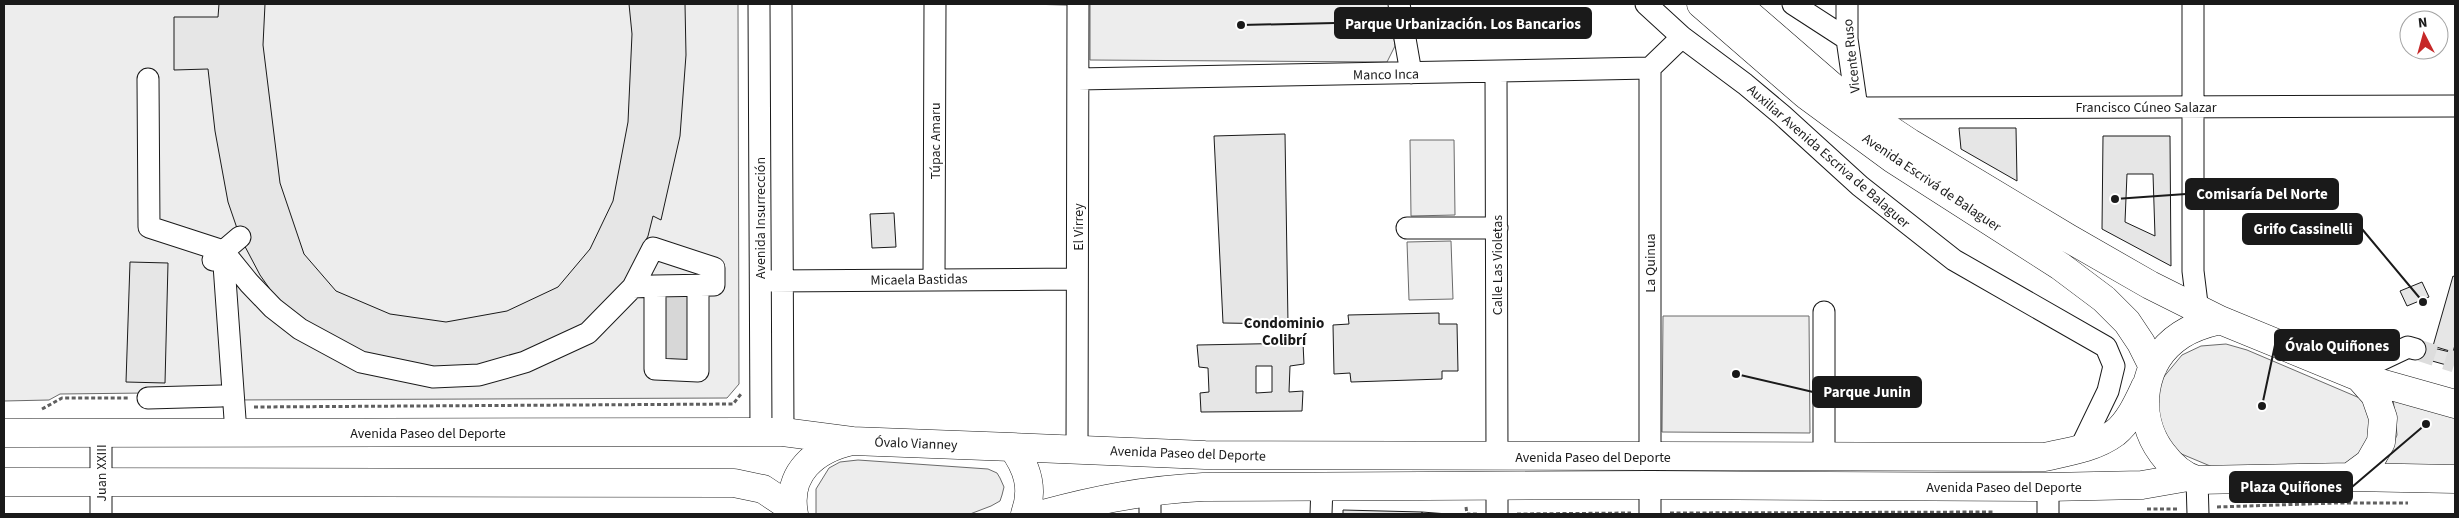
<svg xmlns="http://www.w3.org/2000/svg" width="2459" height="518" font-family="'Source Sans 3',sans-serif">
<rect width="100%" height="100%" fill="#fff"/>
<path fill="#ededed" stroke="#6a6a6a" d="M4,4H738L739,384L727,398L232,400L146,393L60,394L49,400L4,401Z
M1090,4H1389L1395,46L1387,62L1090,60Z
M1410,140H1454L1455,215L1411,216Z
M1451,241L1453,299L1409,300L1407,242Z
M1663,316H1809L1810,433L1662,432Z
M2226,344L2247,350L2362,399L2373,413L2375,434L2350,464L2215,468L2172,450L2158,427L2157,397L2162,379L2182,355L2201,346Z
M2393,398L2455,413V470L2383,469L2397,435Z
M858,460L988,469L997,473L1000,478L1004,487L1002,495L1000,501L991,506L970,514H816V489L829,468L840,462Z"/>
<path fill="#d7d7d7" stroke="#6a6a6a" d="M660,291H695L694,363L660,362Z"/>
<path fill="#e6e6e6" stroke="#1a1a1a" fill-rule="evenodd" d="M219,4H265L263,45L280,183L304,254L336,291L390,314L446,322L507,311L558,287L590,249L613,201L628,122L632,34L629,4H685L686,55L680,136L661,220L653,216L648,236L621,290L581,327L522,355L478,366L434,368L362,353L303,324L279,302L260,275L240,237L228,202L215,131L208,69L174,70V17H218Z
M1020,4H1072V5Z
M1959,128H2016L2017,181L1961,149Z
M1285,134L1288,324L1223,323L1214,136Z
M2103,136H2170L2171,266L2102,229ZM2127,174H2153L2155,236L2125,222Z
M894,213L896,247L872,248L870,214Z
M130,262L168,263L165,383L126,382Z
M2453,276L2455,277V345L2453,352L2433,346Z
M2422,282L2429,297L2407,306L2400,291Z
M1439,313V324H1457L1458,371H1442V379L1351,382L1350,373L1334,374L1333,325L1349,324L1348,315Z
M1303,343L1304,364L1290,366L1289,392L1303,391L1302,411L1201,412L1200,393L1209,392L1208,368L1199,367L1197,345ZM1256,366H1272V392L1256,393Z
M2429,347L2454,353L2450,366L2425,359Z
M1343,510L1422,512V514H1343Z
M1422,512L1448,514H1422Z"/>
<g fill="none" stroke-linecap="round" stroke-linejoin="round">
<path stroke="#ddd" stroke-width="21" stroke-dasharray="21 11" stroke-linecap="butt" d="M2415,349L2455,362"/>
<defs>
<path id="minor" d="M759,4L761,432
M781,4L783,432
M1399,4L1411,73
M1646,4L1682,37L1745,84L1782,115L1860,186L1954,260L2106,347L2114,366L2108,391L2080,449
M1793,4L1847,39
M1847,4V39L1857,108
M2193,4V271L2199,320
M1496,72L1497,457
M148,79L149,227L223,251L236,433
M1078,79L1650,68L1682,37
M1854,111L1857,108L2455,106
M1407,228H1497
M223,251L249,283L273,308L300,329L361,362L433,377L479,375L525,362L588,333L633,287
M213,260L240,237
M934,278L935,4
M768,281L1077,279
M655,286L633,287L653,248L714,268V285L655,286V369L698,371V286
M2351,374L2408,347L2415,349
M148,398L221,396
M1077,449L1078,4
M1650,457V68
M1824,457V312
M2197,480L2198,514
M1650,485V514
M1150,490V514
M101,514V433
M1321,514L1322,486
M1497,514V487
M2048,514V487"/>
<path id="major" d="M1701,4L1806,95L1893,159L2060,266L2104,299L2127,322L2141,343L2153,367
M1737,4L1857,108L1910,143L2068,238L2150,285L2220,320
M2359,377L2375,395L2383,418L2381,442L2369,463L2350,477L2197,480C2182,476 2171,465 2162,453C2134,416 2141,361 2181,335C2193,327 2207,323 2220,320L2359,377L2455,404
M4,433L783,432L852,441
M1012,447L1205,455L2044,457C2067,452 2095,448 2115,433C2129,422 2138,402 2145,387
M2350,477L2455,479
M4,482L734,483L763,489L793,509
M794,514C786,473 815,449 852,441L1012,447C1028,468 1034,489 1025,514
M1043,514C1098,499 1146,490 1203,487L1650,485L2048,487L2142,485L2188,477"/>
</defs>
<use href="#minor" stroke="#1a1a1a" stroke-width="23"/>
<use href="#major" stroke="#1a1a1a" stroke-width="29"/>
<path stroke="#5f5f5f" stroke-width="3" stroke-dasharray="4 2.5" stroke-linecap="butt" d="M254,407L733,404L741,394
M42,409L62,398H130
M1466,507L1467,514H1478
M2217,507L2337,503H2408
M2147,509H2178
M1670,513L1993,512
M1517,514L1631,513"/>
<use href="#minor" stroke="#fff" stroke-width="21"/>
<use href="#major" stroke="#fff" stroke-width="28"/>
</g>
<g text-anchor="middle" stroke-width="4" stroke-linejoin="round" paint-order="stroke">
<g font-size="14" fill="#1a1a1a" stroke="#fff">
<text transform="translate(1851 56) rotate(-96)" y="5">Vicente Ruso</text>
<text transform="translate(1386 74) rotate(-1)" y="5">Manco Inca</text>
<text x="2146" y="112">Francisco Cúneo Salazar</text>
<text transform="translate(935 141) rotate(-90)" y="5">Túpac Amaru</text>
<text transform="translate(1829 156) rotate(41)" y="5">Auxiliar Avenida Escriva de Balaguer</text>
<text transform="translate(1932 182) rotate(34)" y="5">Avenida Escrivá de Balaguer</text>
<text transform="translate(760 218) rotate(-90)" y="5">Avenida Insurrección</text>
<text transform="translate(1078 227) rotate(-90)" y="5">El Virrey</text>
<text transform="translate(1650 263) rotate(-90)" y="5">La Quinua</text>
<text transform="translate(1497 265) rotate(-90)" y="5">Calle Las Violetas</text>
<text transform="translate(919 279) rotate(-1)" y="5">Micaela Bastidas</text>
<text x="428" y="438">Avenida Paseo del Deporte</text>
<text transform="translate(916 443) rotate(2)" y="5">Óvalo Vianney</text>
<text transform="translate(1188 453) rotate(2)" y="5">Avenida Paseo del Deporte</text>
<text x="1593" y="462">Avenida Paseo del Deporte</text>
<text transform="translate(101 473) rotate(-90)" y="5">Juan XXIII</text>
<text x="2004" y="492">Avenida Paseo del Deporte</text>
</g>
<g font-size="15" font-weight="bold" fill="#1a1a1a" stroke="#fff">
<text x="1284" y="328">Condominio<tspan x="1284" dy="17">Colibrí</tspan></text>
</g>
</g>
<path fill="none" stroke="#1a1a1a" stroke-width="2" d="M1241 25L1335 23M2115 199L2186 194M2423 302L2362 229M2262 406L2275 345M1736 374L1813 392M2426 424L2352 487"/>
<g fill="#1a1a1a" stroke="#fff" stroke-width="2">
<circle cx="1241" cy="25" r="5"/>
<circle cx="2115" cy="199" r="5"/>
<circle cx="2423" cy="302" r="5"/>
<circle cx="2262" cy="406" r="5"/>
<circle cx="1736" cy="374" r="5"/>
<circle cx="2426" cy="424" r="5"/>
</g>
<g fill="#1a1a1a" stroke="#1a1a1a" stroke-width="2">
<rect x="1335" y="8" width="256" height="30" rx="5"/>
<rect x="2186" y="179" width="152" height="30" rx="5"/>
<rect x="2243" y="214" width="119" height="30" rx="5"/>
<rect x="2275" y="330" width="124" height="30" rx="5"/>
<rect x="1813" y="377" width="108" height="30" rx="5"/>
<rect x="2230" y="472" width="122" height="30" rx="5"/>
</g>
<g font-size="15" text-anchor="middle" font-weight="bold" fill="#fff">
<text x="1463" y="29">Parque Urbanización. Los Bancarios</text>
<text x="2262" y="199">Comisaría Del Norte</text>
<text x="2303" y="234">Grifo Cassinelli</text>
<text x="2337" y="351">Óvalo Quiñones</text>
<text x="1867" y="397">Parque Junin</text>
<text x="2291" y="492">Plaza Quiñones</text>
</g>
<rect width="2459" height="518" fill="none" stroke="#1a1a1a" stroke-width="10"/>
<g transform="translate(2424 35) rotate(354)"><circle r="24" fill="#ffffff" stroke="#a3a3a3"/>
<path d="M0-4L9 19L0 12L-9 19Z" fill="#c62828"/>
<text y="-8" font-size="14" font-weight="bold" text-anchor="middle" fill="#1a1a1a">N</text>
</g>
</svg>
